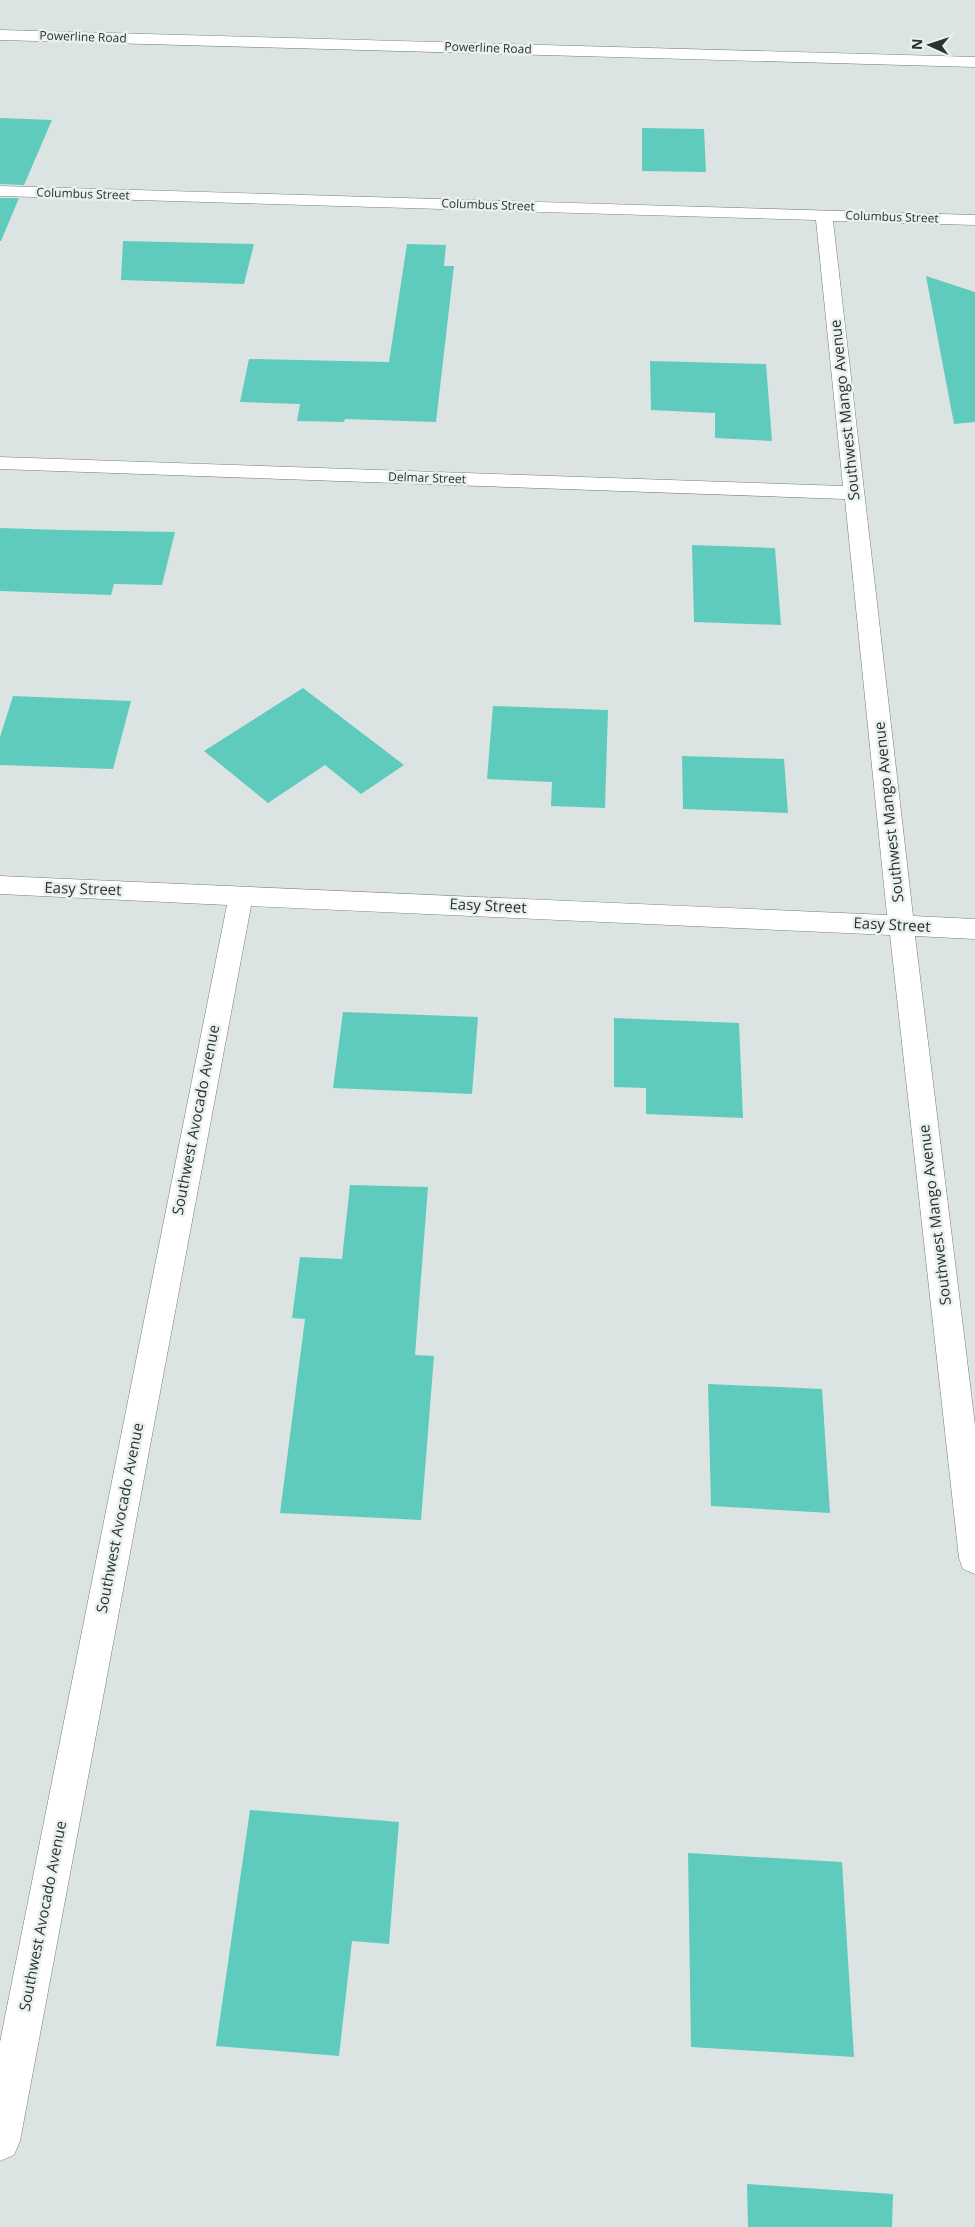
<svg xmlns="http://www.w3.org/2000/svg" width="975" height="2227" font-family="'Open Sans',sans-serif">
<rect width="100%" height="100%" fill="#dce4e3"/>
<path fill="#5fcbbc" d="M0,118L52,120L24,185L0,184Z
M642,128L704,129L706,172L642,171Z
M0,198H19L1,241H0Z
M123,241L254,244L244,284L121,280Z
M407,244L446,245L444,266H454L436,422L345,419L344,422L297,421L300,404L240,402L249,359L389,362Z
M926,276L975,292V422L954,424Z
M650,361L766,364L772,441L715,438V413L651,410Z
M0,528L61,530L175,532L162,585L114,584L111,595L0,591Z
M692,545L775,548L781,625L694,622Z
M303,688L404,765L361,794L325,765L268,803L204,751Z
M13,696L131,701L113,769L0,765V737Z
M493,706L608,710L605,808L551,806L552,782L487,779Z
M682,756L784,759L788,813L683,809Z
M343,1012L478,1017L472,1094L333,1088Z
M614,1018L739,1023L743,1118L646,1114V1088L614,1087Z
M350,1185L428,1187L415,1355L434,1356L421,1520L280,1513L305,1319L292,1318L300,1257L342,1259Z
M708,1384L822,1389L830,1513L711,1506Z
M250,1810L399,1822L389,1944L352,1941L339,2056L216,2046Z
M688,1853L842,1862L854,2057L691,2047Z
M747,2184L893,2194L892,2227H748Z"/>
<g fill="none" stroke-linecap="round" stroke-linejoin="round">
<defs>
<path id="minor" d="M0,30L975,57V67L0,40Z
M0,186L975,215V225L833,221L913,916L975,919V939L915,936L975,1425V1574L963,1569L959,1558L890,935L251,906L20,2141L14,2155L0,2161V2042L227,905L0,894V876L887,915L845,499L0,469V457L843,486L816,220L0,196Z"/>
</defs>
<use href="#minor" stroke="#767d7c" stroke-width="1"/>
<use href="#minor" fill="#fff" fill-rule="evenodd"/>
</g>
<g text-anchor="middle" stroke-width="5" stroke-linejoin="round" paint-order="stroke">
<g font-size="12" fill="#2d3030" stroke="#e9f1f0">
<text transform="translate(83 37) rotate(2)" y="4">Powerline Road</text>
<text transform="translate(488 48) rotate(2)" y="4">Powerline Road</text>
<text transform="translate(83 194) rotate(2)" y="4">Columbus Street</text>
<text transform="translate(488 205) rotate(2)" y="4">Columbus Street</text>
<text transform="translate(892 217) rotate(2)" y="4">Columbus Street</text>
<text transform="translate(427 478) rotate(2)" y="4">Delmar Street</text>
</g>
<g font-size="15" fill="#2d3030" stroke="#e9f1f0">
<text transform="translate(845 410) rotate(-96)" y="5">Southwest Mango Avenue</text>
<text transform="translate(889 812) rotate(-96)" y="5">Southwest Mango Avenue</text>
<text transform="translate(83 889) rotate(2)" y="5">Easy Street</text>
<text transform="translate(488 906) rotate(3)" y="5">Easy Street</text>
<text transform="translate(892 925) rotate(3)" y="5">Easy Street</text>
<text transform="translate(196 1120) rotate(-79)" y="5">Southwest Avocado Avenue</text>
<text transform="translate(935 1215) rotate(-97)" y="5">Southwest Mango Avenue</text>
<text transform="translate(120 1518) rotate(-79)" y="5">Southwest Avocado Avenue</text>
<text transform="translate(43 1916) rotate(-79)" y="5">Southwest Avocado Avenue</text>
</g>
</g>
<g transform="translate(930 45) rotate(273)" stroke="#e9f1f0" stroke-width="4" paint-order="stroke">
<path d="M0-4L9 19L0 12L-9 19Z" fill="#2d3030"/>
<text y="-8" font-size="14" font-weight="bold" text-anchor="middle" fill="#2d3030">N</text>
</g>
</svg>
